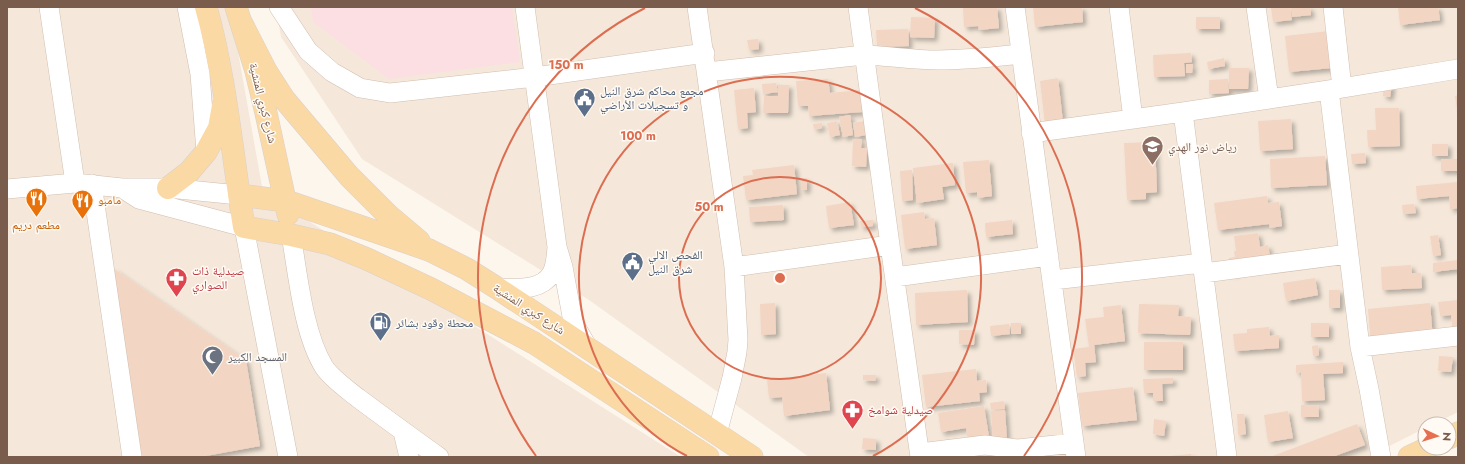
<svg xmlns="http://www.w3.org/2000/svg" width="1465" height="464" font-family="Jost,'Noto Naskh Arabic',sans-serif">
<defs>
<filter id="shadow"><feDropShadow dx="3.5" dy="3.5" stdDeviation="2" flood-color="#0004"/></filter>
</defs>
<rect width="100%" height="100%" fill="#fdf6ec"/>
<path fill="#f5e8da" d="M7,7H230L263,192L681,457H7Z
M276,7H1458V412L1434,424H1425V428L1368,457H809L589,300L362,159L281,37Z"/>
<path fill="#fbdfe3" d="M311,7H512L520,62L389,79L313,22Z"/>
<path fill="#f3d5c3" filter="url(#shadow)" d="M963,7H997L999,28L979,30L978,26L964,27Z
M1033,7H1082L1083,22L1035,27Z
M1290,7L1292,20L1273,22L1271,8Z
M1291,7H1310L1311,15L1292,17Z
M1398,7H1438L1440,20L1400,25Z
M911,17L935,18L934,38L910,37Z
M1196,17H1220V29H1196Z
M908,29L909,46L877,47L876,30Z
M1329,31L1332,68L1289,72L1285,36Z
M758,39L759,49L749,50L747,40Z
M1191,53L1192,62L1184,63L1185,76L1154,77L1153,55Z
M1224,58L1225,66L1208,69L1207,62Z
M1186,64H1193L1192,73H1186Z
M1229,68H1249L1248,89H1229Z
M1058,78L1063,122L1045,124L1040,81Z
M828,79L830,93L860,90L862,112L809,116L808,106H798L796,81Z
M1228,79L1229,93L1209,94V80Z
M776,83L778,92L763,94L762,84Z
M1384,84L1392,85L1390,97L1383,96Z
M778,85H789L788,113H763L764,96H778Z
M754,88L756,112L747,113L748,128L738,129L734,90Z
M1458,95V109H1457L1455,96Z
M1375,108H1399L1400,146L1368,147L1367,130H1376Z
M850,115L853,135L843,137L839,117Z
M1291,119L1293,149L1260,151L1258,121Z
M837,121L840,135L830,137L827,123Z
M864,121L866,135L855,137L853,123Z
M822,123V128L814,129L813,124Z
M853,139H862L861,148H867L866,167L852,166Z
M1155,142L1157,192L1146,193V199L1127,200L1124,143Z
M1432,144H1448V156H1432Z
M1365,153L1366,163L1352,164L1351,154Z
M1325,156L1327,185L1271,188L1270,159Z
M1441,159H1458V171H1441Z
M989,160L992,196L977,198V192L966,193L963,162Z
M953,163L955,185L942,187L944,199L917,203L913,168Z
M794,165L797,194L746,200L743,176L753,175L752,170Z
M912,170L913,200L902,201L900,171Z
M801,178H807V190H801Z
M1458,182V208L1450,209L1449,196L1417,199L1416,186Z
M1267,196L1268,203L1279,202L1282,226L1270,228L1269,224L1218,230L1214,203Z
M850,202L854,225L829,228L826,206Z
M1414,204L1416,213L1403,214L1402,205Z
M783,205L784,220L750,222L749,207Z
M924,212L925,219L934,218L937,245L905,249L901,215Z
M873,220V226L861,227L860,221Z
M1012,220L1013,234L986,237L985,223Z
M1258,233L1260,247L1268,245L1270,257L1231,274L1229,258L1235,257L1234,251H1236L1234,236Z
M1438,235L1441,255L1433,256L1430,236Z
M1458,260V269L1433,272V263Z
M1411,265L1412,273H1421L1422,288L1382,290L1381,267Z
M113,268L246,360L260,446L200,457H142Z
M1315,278L1318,295L1286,301L1283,283Z
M967,290L968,322L916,325L915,293Z
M1329,290H1340V308H1329Z
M1458,300V333H1453L1451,315L1440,316L1438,302Z
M775,303L776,334L761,335L760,304Z
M1430,303L1433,339L1371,345L1368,309Z
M1139,304L1179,305L1178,316L1191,317L1190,335L1138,333Z
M1121,305L1125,341L1094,345L1096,362L1085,363L1086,376L1077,377L1073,349L1089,347L1085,319L1104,317L1103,307Z
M1011,323H1021V334H1011Z
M1311,323H1329V337H1311Z
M1009,324L1010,334L991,336L990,326Z
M1269,327L1270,336L1279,335V348L1235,351L1233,334L1247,333V329Z
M959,330H975L974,345L959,344Z
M1144,342H1183V370H1144Z
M1318,345L1319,355L1313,356L1312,346Z
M1439,356L1453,357L1451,372L1438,371Z
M1343,362V373L1323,374L1325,400L1302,401L1301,372L1296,373V365Z
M976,369L977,381L986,380L987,392L979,393L980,401L926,407L922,375Z
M826,373L830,410L784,416L782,397L769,398L767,380Z
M863,375H876L875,381L863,380Z
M1173,378V383L1162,384L1163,401H1153V393H1144L1143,379Z
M1133,387L1137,420L1082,426L1078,393Z
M1004,401L1005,409L991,410L990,403Z
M1301,405H1318L1319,417H1301Z
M984,406L990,443L969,446L966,428L941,432L938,413Z
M1005,410L1007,440H993L991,411Z
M1288,411L1293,438L1268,442L1264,415Z
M1237,414H1244L1246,434L1238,435Z
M1154,419L1166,421L1164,436L1153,434Z
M1357,424L1365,445L1332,457H1270Z
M863,438L876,439V450L862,449Z
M1191,454L1192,457H1170V456Z"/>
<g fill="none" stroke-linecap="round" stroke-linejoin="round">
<defs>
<path id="minor" d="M49,7L75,183
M187,7L200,74L206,152
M279,7L308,51L332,72L360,88L390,93L535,77L705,53
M525,7L557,247L563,267L573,322L588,348
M697,7L734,267L738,340L737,352L732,378L717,434
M858,7L890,245L920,457
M1015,7C1034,157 1056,307 1076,457
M1119,7L1133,119L1183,112L1227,457
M1256,7L1269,99
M1333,7L1342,88
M707,72L864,55C889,56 913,60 938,60C966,60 993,57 1021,54
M1329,90L1360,347L1369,389L1381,457
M1183,112L1342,88L1458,69
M1031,133L1133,119
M92,184L132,457
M122,188L139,199L244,227L288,457
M7,189L75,183L122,188H168L239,195
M291,235C298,274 303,333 324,367C332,379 347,389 358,398C385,418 412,438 439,457
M734,267L890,245
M1204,273L1348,254
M895,277L1049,256
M1053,280L1202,263
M497,288C515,288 541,292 552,273C556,265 556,256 557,248
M1360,347L1458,336
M403,432L409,457
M920,453L985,445L1018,449L1074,443"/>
<path id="major" d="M206,7C226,79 232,153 244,227L291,235L330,244L367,259L431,289L534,343L708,457
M236,7L256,71L266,113L288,214
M241,22L266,71L284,99L349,176L387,214L419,241
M168,188L189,172L206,152L219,128L223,106
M239,195L286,201L429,250L467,269L497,288L752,457
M1449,438L1458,433
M1409,457L1428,448"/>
</defs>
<use href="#minor" stroke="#d1beb0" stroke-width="20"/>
<use href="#major" stroke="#dad1cd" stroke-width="23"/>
<use href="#minor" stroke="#fff" stroke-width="19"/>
<use href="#major" stroke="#fbd9a5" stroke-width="22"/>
</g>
<g fill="none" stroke="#dc6d51" stroke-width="2">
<circle cx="780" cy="278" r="101"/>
<path d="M687 456A201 201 0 1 1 873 456"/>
<path d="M536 456A302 302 0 0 1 645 8M915 8A302 302 0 0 1 1024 456"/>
</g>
<defs>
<symbol id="civic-pin" viewBox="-11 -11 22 30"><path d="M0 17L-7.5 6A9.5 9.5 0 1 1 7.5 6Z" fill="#5c6f8a" stroke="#fffaf3"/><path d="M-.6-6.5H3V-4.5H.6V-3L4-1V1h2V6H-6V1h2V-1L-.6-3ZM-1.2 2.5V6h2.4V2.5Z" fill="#fff"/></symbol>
<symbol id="school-pin" viewBox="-11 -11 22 30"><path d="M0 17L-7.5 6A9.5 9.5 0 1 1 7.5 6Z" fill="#8d6e63" stroke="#fffaf3"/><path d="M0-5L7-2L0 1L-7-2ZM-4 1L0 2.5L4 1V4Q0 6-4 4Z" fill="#fff"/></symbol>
<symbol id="restaurant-pin" viewBox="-11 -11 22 30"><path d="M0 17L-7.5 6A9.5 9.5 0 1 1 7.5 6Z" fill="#e8710a" stroke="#fffaf3"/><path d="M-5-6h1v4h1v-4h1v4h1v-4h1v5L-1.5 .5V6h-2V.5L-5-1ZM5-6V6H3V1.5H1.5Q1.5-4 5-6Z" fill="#fff"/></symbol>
<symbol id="pharmacy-pin" viewBox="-11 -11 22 30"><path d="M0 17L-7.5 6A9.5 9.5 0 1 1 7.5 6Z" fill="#e0444e" stroke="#fffaf3"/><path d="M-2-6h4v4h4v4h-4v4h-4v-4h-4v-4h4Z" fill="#fff"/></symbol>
<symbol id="fuel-pin" viewBox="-11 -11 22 30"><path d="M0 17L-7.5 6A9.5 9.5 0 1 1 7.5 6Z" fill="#5c6f8a" stroke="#fffaf3"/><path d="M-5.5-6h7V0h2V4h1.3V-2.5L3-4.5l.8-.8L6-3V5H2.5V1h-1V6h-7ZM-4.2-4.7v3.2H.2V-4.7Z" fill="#fff"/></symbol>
<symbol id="mosque-pin" viewBox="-11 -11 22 30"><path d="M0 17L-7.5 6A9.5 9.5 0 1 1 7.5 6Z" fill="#6b7280" stroke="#fffaf3"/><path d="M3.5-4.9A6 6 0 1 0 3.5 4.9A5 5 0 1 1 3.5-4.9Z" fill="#fff"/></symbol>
</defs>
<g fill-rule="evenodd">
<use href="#civic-pin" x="572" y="86" width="25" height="34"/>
<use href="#school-pin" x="1140" y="134" width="25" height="34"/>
<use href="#restaurant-pin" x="24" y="186" width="25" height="34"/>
<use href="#restaurant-pin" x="70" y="188" width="25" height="34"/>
<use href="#civic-pin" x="620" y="250" width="25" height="34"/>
<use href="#pharmacy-pin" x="164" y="266" width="25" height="34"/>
<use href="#fuel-pin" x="368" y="310" width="25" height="34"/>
<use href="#mosque-pin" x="200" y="344" width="25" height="34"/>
<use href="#pharmacy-pin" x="840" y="398" width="25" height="34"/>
</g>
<g text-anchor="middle" stroke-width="3" stroke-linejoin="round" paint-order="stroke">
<g font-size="12" fill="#4e5e75" stroke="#fffaf3" text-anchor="start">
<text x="600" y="95">مجمع محاكم شرق النيل<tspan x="600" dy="14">و تسجيلات الأراضي</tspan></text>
<text x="648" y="259">الفحص الالي<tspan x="648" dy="14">شرق النيل</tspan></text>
<text x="396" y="327">محطة وقود بشائر</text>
</g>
<g font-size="12" fill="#7a5c4d" stroke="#fffaf3">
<text transform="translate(263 103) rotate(76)" y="4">شارع كبري المنشية</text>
<text transform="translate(529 309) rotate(33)" y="4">شارع كبري المنشية</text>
</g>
<g font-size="12" fill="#785e54" stroke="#fffaf3" text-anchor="start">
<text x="1168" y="151">رياض نور الهدي</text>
</g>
<g font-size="12" fill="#c56008" stroke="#fffaf3" text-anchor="start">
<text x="98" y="204">مامبو</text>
<text x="36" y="229" text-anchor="middle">مطعم دريم</text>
</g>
<g font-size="12" fill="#be3a42" stroke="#fffaf3" text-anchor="start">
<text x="192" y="275">صيدلية ذات<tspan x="192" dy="14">الصواري</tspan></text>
<text x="868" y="414">صيدلية شوامخ</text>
</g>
<g font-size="12" fill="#5b616d" stroke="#fffaf3" text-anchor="start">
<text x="228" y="361">المسجد الكبير</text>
</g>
</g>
<circle cx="780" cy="278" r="6" fill="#dc6d51" stroke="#fffaf3" stroke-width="2"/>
<g font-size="12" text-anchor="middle" font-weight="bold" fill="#dc6d51" stroke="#fffaf3" stroke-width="3" stroke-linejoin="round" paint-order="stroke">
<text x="566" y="69">150 m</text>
<text x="638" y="140">100 m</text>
<text x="709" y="211">50 m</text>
</g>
<rect width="1465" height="464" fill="none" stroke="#7a5c4d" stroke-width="16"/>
<g transform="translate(1437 436) rotate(94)"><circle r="19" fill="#fffaf3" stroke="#cabbb1"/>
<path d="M0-3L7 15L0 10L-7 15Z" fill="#e76f51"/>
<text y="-6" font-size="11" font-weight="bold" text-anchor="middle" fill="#7a5c4d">N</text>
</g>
</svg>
